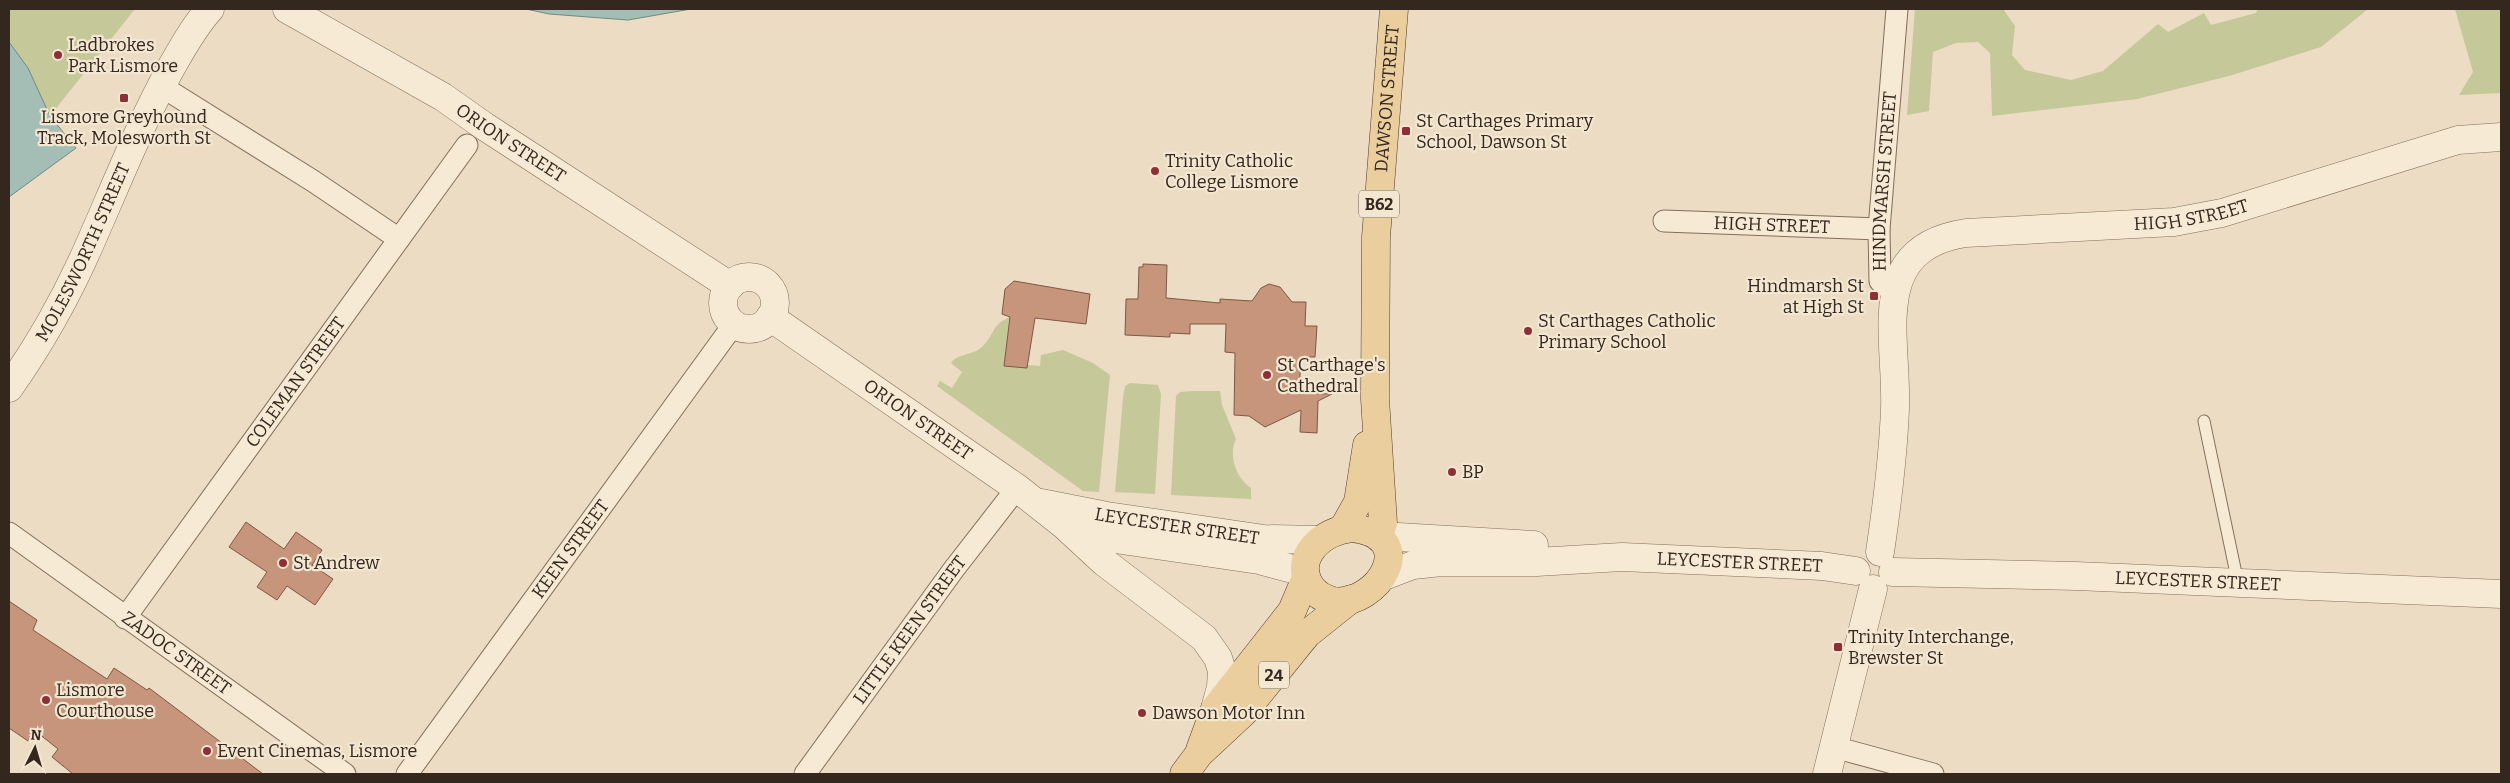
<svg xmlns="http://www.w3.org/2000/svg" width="2510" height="783" font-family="Bitter,serif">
<rect width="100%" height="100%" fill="#ebdcc3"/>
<path fill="#c5c898" d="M9,9H135L50,116L28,68L9,42Z
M1915,9H2003L2015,26L2012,55L2025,70L2071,80L2103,71L2158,24L2168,32L2204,13L2211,25L2256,13L2258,9H2368L2321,47L2229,76L2137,99L1992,116L1990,53L1978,42L1956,43L1933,52L1929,111L1907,115Z
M2455,9H2501V93L2459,95L2473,72Z
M1010,317L1004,366L1027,368L1028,365L1040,366L1041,355L1063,350L1093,363L1110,375L1099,492L1083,491L937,386L940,381L952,388L962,372L951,363C958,353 973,356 983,346C995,334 991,325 1010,317Z
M1130,383L1158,385L1161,394L1155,494L1115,492L1123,398L1125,386Z
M1193,391H1220L1222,405L1236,439C1228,455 1236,478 1251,488V499L1171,495L1176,396L1180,392Z"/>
<path fill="#a5beb5" stroke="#6c8b81" d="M526,9H691L628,20L549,14Z
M9,42L28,68L50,116L76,148L9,197Z"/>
<path fill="#c6957b" stroke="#815743" d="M1143,264L1167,265L1166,298L1220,303V299L1252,301L1261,288L1269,284L1280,287L1292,302H1306L1305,326H1317L1315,357H1301L1299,393L1332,394L1318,401L1317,433L1300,432L1301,410L1265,427L1249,416L1234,415L1235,353L1225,352L1226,324H1190V334L1170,333V337L1125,335L1126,299H1138L1139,267H1143Z
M1014,281L1090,294L1086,324L1035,318L1027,368L1004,366L1010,317L1002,314L1005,289Z
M246,522L284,549L296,532L322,550L312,565L333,579L315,605L287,586L277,600L257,587L267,572L229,547Z
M9,601L37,620L33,630L107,679L114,668L147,690L149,688L263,774H73L52,757L58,749L33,729L28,741L9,728Z"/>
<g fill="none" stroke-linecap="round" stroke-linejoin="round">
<defs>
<path id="service" d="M2204,421L2238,583"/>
<g id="minor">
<path d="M161,86L313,181L399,239"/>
<path id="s1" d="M1664,221L1879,229"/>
<path id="s2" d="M1896,287L1885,286L1880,281L1879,229L1897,9"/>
<path id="s3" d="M9,533L345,774"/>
<path id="s4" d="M125,618L467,145"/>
<path d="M1834,747L1933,774"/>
<path id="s5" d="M407,774L734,324"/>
<path id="s6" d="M805,774L954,569L1017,488"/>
</g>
<g id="tertiary">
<path id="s7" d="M287,9L443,97L484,126L730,286"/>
<circle cx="749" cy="303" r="26"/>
<path id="s8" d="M770,317L1017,488L1064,525L1104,562L1204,638L1218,658L1222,671L1221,687L1215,709"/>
<path id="s9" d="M9,388C40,344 67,296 89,246C116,185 140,124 172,66C183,47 195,25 210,9"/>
<path id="s10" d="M1041,503L1107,516L1264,539L1320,540"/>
<path d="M1068,527L1108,538L1259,560L1304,572"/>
<path d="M1385,541L1398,537L1534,545"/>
<path id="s11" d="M1880,552C1887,505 1893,457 1895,409C1898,338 1866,248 1966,233L2174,222L2222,213L2458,140L2501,137"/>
<path id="s12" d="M1893,572L2076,576L2501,594"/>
<path id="s13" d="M1384,576L1413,565L1441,562H1536L1622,557L1822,566L1856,571"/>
<path d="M1827,774L1873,589"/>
</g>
<g id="primary">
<path d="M1352,528C1422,536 1378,607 1333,601C1325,599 1316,594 1311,587C1291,557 1324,530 1352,528Z"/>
<path d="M1343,529L1358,502L1367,445"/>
<path id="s14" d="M1379,535L1383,523L1375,399L1376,237L1394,9"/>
<path d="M1200,750L1215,709L1292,611L1306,578"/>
<path d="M1184,774L1199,754L1243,713L1307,634L1351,599"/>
</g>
</defs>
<use href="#service" stroke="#836e5b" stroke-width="13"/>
<use href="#minor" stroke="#836e5b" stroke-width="23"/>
<use href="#tertiary" stroke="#836e5b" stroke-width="29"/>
<use href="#primary" stroke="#513d2f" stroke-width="29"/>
<use href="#service" stroke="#f6ead5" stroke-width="11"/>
<use href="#minor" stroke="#f6ead5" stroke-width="21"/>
<use href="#tertiary" stroke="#f6ead5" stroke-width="28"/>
<use href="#primary" stroke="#ebce9d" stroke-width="28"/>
</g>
<g fill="#8e2f36" stroke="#f3e7d2" stroke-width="2">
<circle cx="58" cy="55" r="5"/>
<rect x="119" y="93" width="10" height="10" rx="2.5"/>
<rect x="1401" y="126" width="10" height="10" rx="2.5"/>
<circle cx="1155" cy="171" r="5"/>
<rect x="1869" y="291" width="10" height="10" rx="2.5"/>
<circle cx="1528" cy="331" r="5"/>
<circle cx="1267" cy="375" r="5"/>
<circle cx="1452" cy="472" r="5"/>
<circle cx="283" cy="563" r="5"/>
<rect x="1833" y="642" width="10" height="10" rx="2.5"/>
<circle cx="46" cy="700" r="5"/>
<circle cx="1142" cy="713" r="5"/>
<circle cx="207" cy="751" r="5"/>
</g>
<g text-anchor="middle" stroke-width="4.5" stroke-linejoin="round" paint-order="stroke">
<g fill="#f3e7d2" stroke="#6d6154" stroke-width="1">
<rect x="1359" y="190.5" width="40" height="27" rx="4"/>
<rect x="1259" y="661.5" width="30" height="27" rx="4"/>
</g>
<g font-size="16" font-weight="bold" fill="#34271e">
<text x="1379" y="210">B62</text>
<text x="1274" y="681">24</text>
</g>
<g font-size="18" fill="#34271e" stroke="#f3e7d2" text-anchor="start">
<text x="68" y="51">Ladbrokes<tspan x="68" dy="21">Park Lismore</tspan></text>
<text x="124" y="123" text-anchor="middle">Lismore Greyhound<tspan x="124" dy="21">Track, Molesworth St</tspan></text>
<text x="1416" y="127">St Carthages Primary<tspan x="1416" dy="21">School, Dawson St</tspan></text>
<text x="1165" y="167">Trinity Catholic<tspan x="1165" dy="21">College Lismore</tspan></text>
<text x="1864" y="292" text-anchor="end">Hindmarsh St<tspan x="1864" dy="21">at High St</tspan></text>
<text x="1538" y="327">St Carthages Catholic<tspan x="1538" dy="21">Primary School</tspan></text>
<text x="1277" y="371">St Carthage's<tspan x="1277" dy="21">Cathedral</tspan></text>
<text x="1462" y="478">BP</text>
<text x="293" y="569">St Andrew</text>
<text x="1848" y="643">Trinity Interchange,<tspan x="1848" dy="21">Brewster St</tspan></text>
<text x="56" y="696">Lismore<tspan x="56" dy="21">Courthouse</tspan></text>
<text x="1152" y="719">Dawson Motor Inn</text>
<text x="217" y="757">Event Cinemas, Lismore</text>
</g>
<g font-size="18" fill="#34271e" stroke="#f3e7d2">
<text dy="6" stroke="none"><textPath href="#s14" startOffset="438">DAWSON STREET</textPath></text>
<text dy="6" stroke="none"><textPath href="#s7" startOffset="261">ORION STREET</textPath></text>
<text dy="6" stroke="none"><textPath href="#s2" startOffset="118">HINDMARSH STREET</textPath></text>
<text dy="6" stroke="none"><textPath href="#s11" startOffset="586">HIGH STREET</textPath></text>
<text dy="6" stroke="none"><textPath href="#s1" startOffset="108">HIGH STREET</textPath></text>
<text dy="6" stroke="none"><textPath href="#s9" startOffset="155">MOLESWORTH STREET</textPath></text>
<text dy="6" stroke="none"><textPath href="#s4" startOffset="291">COLEMAN STREET</textPath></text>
<text dy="6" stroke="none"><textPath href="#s8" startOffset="180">ORION STREET</textPath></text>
<text dy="6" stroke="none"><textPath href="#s10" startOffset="138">LEYCESTER STREET</textPath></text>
<text dy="6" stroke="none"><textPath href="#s5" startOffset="278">KEEN STREET</textPath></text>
<text dy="6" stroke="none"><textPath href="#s13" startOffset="358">LEYCESTER STREET</textPath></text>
<text dy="6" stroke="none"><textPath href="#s12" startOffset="305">LEYCESTER STREET</textPath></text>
<text dy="6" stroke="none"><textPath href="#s6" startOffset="178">LITTLE KEEN STREET</textPath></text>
<text dy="6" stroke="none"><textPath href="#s3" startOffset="206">ZADOC STREET</textPath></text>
</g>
</g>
<rect width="2510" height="783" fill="none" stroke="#34271e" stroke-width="20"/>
<g transform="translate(35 748) rotate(5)" stroke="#f3e7d2" stroke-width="4" paint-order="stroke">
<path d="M0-4L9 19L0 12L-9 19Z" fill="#34271e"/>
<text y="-8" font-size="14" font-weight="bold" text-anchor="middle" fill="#34271e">N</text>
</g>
</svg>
